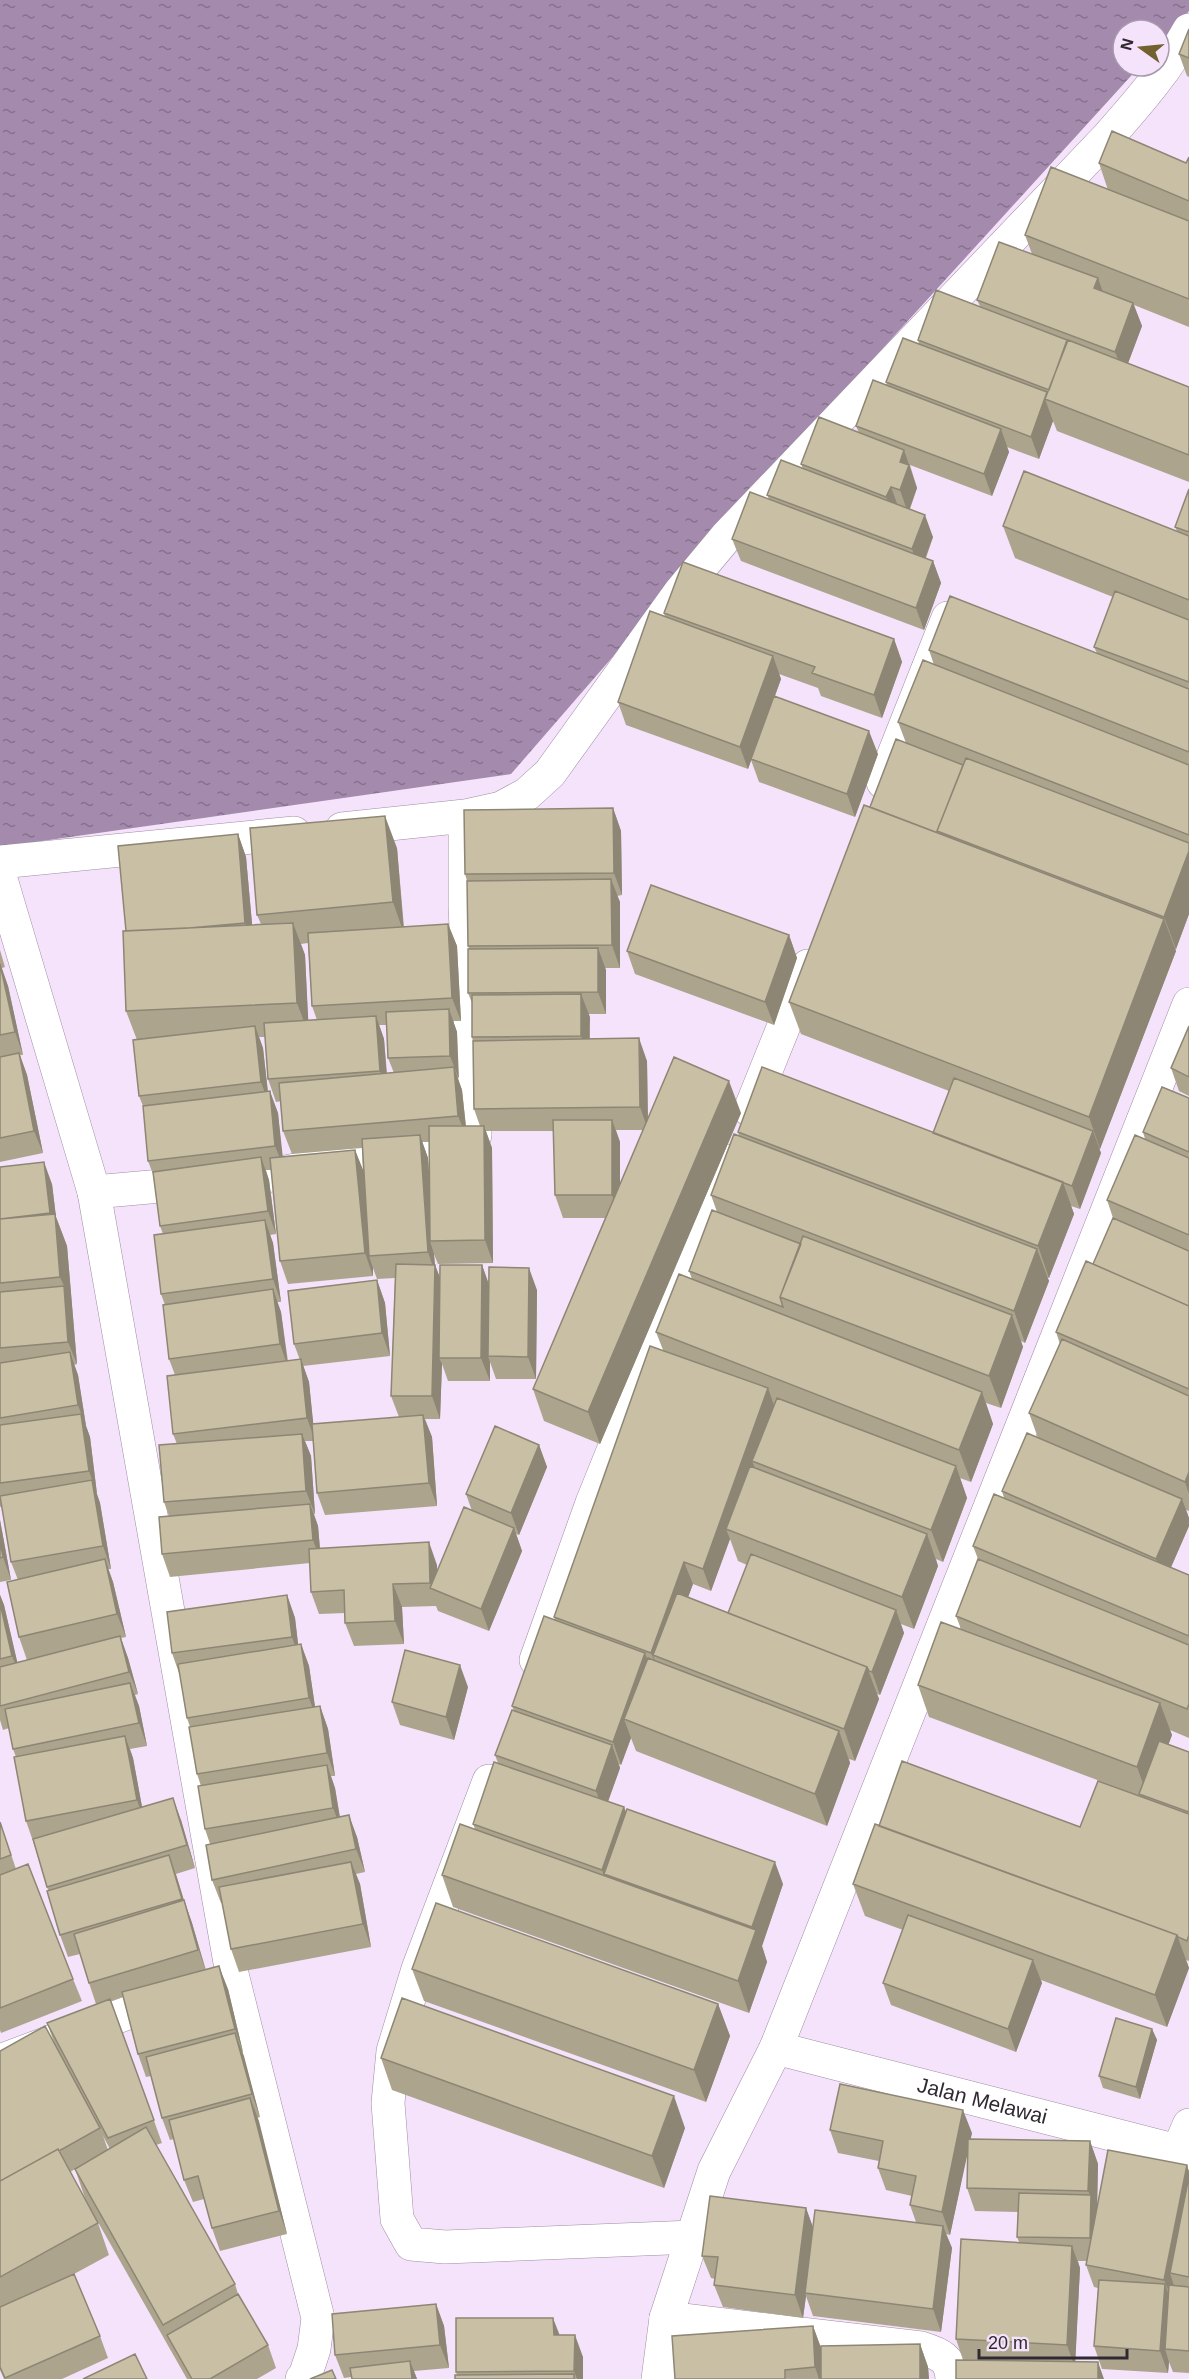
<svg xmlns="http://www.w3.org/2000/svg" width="1189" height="2379" font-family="Helvetica,sans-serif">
<defs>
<pattern id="water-ripples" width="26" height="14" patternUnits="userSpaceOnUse" patternTransform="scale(1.5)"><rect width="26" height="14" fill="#a48aac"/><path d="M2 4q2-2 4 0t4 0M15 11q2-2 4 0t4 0" fill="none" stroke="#86718d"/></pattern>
</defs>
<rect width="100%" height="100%" fill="#f5e3fb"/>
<path fill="url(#water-ripples)" d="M0,0H1189V11L1159,46V30H1123V66H1140L834,402L511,774L0,847Z"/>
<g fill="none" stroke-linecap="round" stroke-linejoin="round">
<defs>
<g id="minor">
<path d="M883,782L948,618"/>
<path d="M342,829L465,816L501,808L527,794L550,773L681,591L726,537L1107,138C1137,104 1167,70 1189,30"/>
<path d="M0,862L294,833"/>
<path d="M0,876L94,1192L232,1974L318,2318L314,2349L305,2376L302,2379"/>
<path d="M750,1110L808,966"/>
<path d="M94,1192L261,1177L380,1153L470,1141L475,1135V1126L465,906V820"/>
<path d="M536,1660L592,1503L730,1161"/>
<path d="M489,1781L418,1969L393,2051L388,2103L397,2219L411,2244L445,2247L693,2237"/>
<path id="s1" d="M776,2048L1189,2154"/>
<path d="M0,2061L170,1997"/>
<path d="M1178,2151L1189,2125"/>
<path d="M666,2318L921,2348C940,2354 951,2358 952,2379"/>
<path d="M658,2379L666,2318L714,2171L776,2048L1189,1004"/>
</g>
</defs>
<use href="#minor" stroke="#9e8da3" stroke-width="34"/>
<use href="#minor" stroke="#fff" stroke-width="33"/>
</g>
<path fill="#ada48e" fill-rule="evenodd" d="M1189,29V77L1187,76L1179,54Z
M1189,157V327L1134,305L1142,326L1128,363L1189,387V482L1057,431L1053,421L1039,459L1007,447L1009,452L992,496L910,465L917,488L910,509L933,537L926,558L933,561L941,583L924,630L741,561L732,539L769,499L767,495L803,469L801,464L859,433L856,426L887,386L886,382L919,344L918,340L980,306L977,300L1032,254L1025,235L1108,190L1099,163H1186Z
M1189,489V914L1176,949H1175L1176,951L1100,1149H1099L1101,1153L1080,1209L1071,1206L1074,1214L1049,1278L1047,1277L1049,1281L1025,1343L1021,1341L1023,1347L1001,1408L986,1403L993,1424L971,1482L960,1478L967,1498L943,1562L936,1559L938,1566L914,1629L901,1624L904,1633L880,1695L877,1694L879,1699L855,1761L849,1759L850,1763L827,1826L636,1751L631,1738L621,1765L619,1764L620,1768L608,1801L624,1807L626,1812L783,1884L762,1946L767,1962L749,2013L453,1907L442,1875L475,1829L473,1824L498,1763L495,1755L514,1711L512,1706L555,1620L554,1617L663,1350L656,1332L692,1279L689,1271L717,1212L711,1195L739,1136L738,1132L933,1133L949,1091L801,1034L789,1002L870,807L906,743L898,722L934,665L929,650L1097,653L1094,647L1113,597L1015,558L1003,526L1177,531L1175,527ZM730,1539L738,1561L747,1565L728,1613L688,1597L693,1584L711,1591Z
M664,613L894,639L902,662L882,718L821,696L818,688L779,674L781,679L775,696L878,754L855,817L759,782L751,760L748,769L626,725L618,702L665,617Z
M613,808L621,831L622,895L617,896L620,902V968H605L606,970V1014H589L590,1039L647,1061L648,1118L741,1113L600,1444L544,1421L533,1389L605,1218H563L555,1195L554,1131H486L492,1148L493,1263L438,1264L434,1254L435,1265L440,1278L482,1265L489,1284L537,1290L536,1379H496L490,1362V1381H448L442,1364L440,1419H425L432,1437L437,1506L325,1515L317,1493L313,1441H305L311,1456L315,1514H314L318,1526L320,1548L437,1565V1571L472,1511L466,1494L539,1445L547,1467L519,1535L516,1534L522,1551L489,1631L438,1611L436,1606L402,1607L404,1644L354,1646L345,1623V1613L319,1614L311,1592L310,1563L170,1577L162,1554L169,1516L164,1502L177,1444L173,1434L175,1375L169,1359L165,1305L161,1294L163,1234L160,1226L153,1174L148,1161L143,1106L139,1096L137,1040L126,1011V931L238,834L246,857L252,925L261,924L257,915L397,848L404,927L448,924L457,946L461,1021H453L457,1032L458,1079L462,1090L466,1126H480L474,1109L473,1042L472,1037V1003L468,993L469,949L468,946L467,881L465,874ZM308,943L312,1006L317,1020H308L305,955L301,944ZM379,1025H387L388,1058L394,1073H387L384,1039ZM259,1037H265L268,1079L276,1102L281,1101L283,1131L292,1154L362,1148L363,1172L355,1150L282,1157L278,1113L268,1091L263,1048ZM616,1130H643L620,1184V1142ZM422,1142H429V1179L428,1158ZM266,1170H271L280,1261L288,1284L373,1276V1268L377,1279L395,1278L391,1396L399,1417L313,1424L309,1382L303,1366L390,1356L385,1303L377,1280L294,1344L300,1360L288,1361L281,1312L277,1302H281L273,1243L270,1235L276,1234L269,1180Z
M789,935L797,958L774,1025L635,974L627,951Z
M0,950L5,967L2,968L8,986L23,1055H20L27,1075L43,1153L0,1162Z
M1189,1026V1096L1179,1091L1171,1068Z
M1189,1098V1511L1186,1510L1189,1518V1526L1171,1567L1189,1575V1738L1170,1730L1172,1735L1168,1745L1189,1752V1961L1186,1960L1189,1968L1167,2027L1041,1980L1042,1983L1016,2052L891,2005L883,1983L903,1930L865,1916L853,1884L879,1826L1080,1827L1140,1796L929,1717L918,1685L961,1629L956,1616L978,1559L973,1546L1004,1498L1002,1491L1038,1438L1029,1413L1060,1344L1056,1332L1093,1264L1113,1218L1107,1200L1145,1139L1143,1132Z
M0,1167L52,1184L56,1217L67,1246L77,1364L74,1365L78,1375L86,1426L90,1437L97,1494L100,1503L111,1569H108L113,1582L126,1637L121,1638L128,1658L138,1694L135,1695L139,1706L147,1746L130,1749L133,1758L142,1807L181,1820L195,1868L176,1874L184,1900L192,1923L206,1970L228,1989L243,2052H242L260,2117L257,2118L287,2234L220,2251L212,2228L204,2199L193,2202L184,2180L174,2139L170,2140L162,2118L151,2076L146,2077L138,2054L123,1997L111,2001L162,2143L156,2145L235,2284L238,2294L268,2345L276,2368L257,2379H187L86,2201L75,2169L77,2168L70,2172L98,2223L109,2255L74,2274L100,2336L108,2358L62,2379H4L0,2370V2051L54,2042L47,2023L96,2004L89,1983L80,1954L68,1957L60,1935L48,1890L34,1844L26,1821L16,1757L13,1749L9,1728L3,1730L0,1720V1595L4,1605L17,1662L27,1660L19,1637L18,1580L11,1562L2,1506L0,1507ZM103,2136L110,2149L108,2150Z
M0,1520L11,1580L0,1582Z
M287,1595L295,1618L298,1644H301L309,1666L315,1707L320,1706L328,1729L335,1776H331L335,1788L340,1817L357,1837L365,1872L356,1874L360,1884L371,1947L239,1972L231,1949L222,1903H221L212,1880L210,1844L205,1829L201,1786L197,1774L190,1727L187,1718L180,1676L172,1653Z
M468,1687L454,1740L400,1725L392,1702Z
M0,1822L16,1869L73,1979L82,2001L1,2033L0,2030Z
M412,1969L718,2004L730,2036L706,2102L424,2001Z
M1152,2029L1157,2040L1140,2099L1103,2088L1099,2076Z
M381,2058L685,2128L664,2188L392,2090Z
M830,2130L972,2133L970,2139L1090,2141L1098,2164L1097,2207L1187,2165L1189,2172V2373L1173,2372L1169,2362L1168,2373L1102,2369L1094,2346L1098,2288L1094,2287L1086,2265V2261H1078L1080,2268L1075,2362L963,2360L956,2339L1019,2242L1017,2237L1018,2212L975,2211L967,2188L968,2149L950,2235L946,2234L952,2248L941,2332L813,2316L806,2296L803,2318L723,2307L714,2285L715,2279L711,2278L702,2256L806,2208L813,2228L916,2222L910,2205L912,2196L886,2190L878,2168L879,2161L838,2153Z
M436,2304L444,2326L449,2368L414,2371L417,2379L351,2377L344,2378L335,2355Z
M813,2326L821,2348L920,2344L928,2367L929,2379H675Z
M560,2335L583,2357V2379H455L457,2375L456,2372Z"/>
<path fill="#8d8674" d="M1098,278L1106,301L1094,288Z
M1133,303L1142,326L1124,374L1115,352Z
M1047,392L1045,399L1053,421L1039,459L1031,437Z
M1001,429L1009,452L992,496L984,474Z
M904,450L917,488L908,513L900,490V462Z
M891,487L899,509L894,519L886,497Z
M925,515L933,537L920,572L912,549Z
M933,561L941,583L924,630L916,608Z
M894,639L902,662L882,718L874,695Z
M773,656L781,679L748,769L740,747Z
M869,731L878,754L855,817L847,794Z
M613,808L621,831L622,895L614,873Z
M385,816L397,848L404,934L393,902Z
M238,834L246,857L254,945L245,923Z
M1189,851V914L1176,949L1164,917Z
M611,879L620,902V968L612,945Z
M1164,919L1176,951L1100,1149L1089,1117Z
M293,923L305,955L309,1035L297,1003Z
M448,924L457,946L461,1021L452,998Z
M789,935L797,958L774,1025L765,1002Z
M598,948L606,970V1014L598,992Z
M0,964L8,986L23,1055L15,1032Z
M581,994L590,1017L589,1059L581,1036Z
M449,1009L457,1032L459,1079L450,1056Z
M376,1016L384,1039L388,1094L380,1071Z
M255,1026L263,1048L269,1104L261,1082Z
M639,1038L647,1061L648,1130L640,1107Z
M19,1053L27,1075L43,1153L34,1131Z
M454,1067L462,1090L467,1138L458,1116Z
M729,1081L741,1113L600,1444L588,1412Z
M270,1091L278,1113L284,1168L275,1146Z
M612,1120L620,1142V1218L612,1195Z
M484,1126L492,1148L493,1263L485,1240Z
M1093,1131L1101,1153L1080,1209L1072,1186Z
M420,1135L428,1158L434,1241H430L434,1254L435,1267V1265L444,1288L439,1358L442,1364L440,1419L432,1396L435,1273L428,1252Z
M355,1150L364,1172L369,1256L373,1268V1276L365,1253Z
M261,1157L269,1180L276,1234L268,1211Z
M44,1162L52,1184L56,1217L67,1246L77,1364L68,1342L64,1286L60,1277L56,1231L50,1213Z
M1063,1182L1074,1214L1049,1278L1038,1246Z
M265,1220L273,1243L281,1302L273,1279Z
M1037,1249L1049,1281L1025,1343L1014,1311Z
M482,1265L490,1288L488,1356L490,1362V1381L481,1358Z
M529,1268L537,1290L536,1379L528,1357Z
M377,1280L385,1303L390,1356L382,1333Z
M273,1289L281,1312L288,1367L280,1344Z
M1012,1315L1023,1347L1001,1408L989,1376Z
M70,1352L78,1375L86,1426L90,1437L97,1494L89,1471L82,1416L78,1405Z
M301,1359L309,1382L315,1440L307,1418Z
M768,1388L776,1411L752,1461L755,1468L726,1529L730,1539L711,1591L703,1569Z
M982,1392L993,1424L971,1482L959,1450Z
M423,1415L432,1437L437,1506L429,1483Z
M302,1434L311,1456L315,1514L306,1491Z
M539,1445L547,1467L519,1535L511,1513Z
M956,1466L967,1498L943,1562L931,1530Z
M1189,1472V1494L1185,1482Z
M92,1480L100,1503L111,1569L103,1546Z
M1182,1499L1189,1518V1526L1165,1581L1156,1559Z
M310,1504L318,1526L321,1562L313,1540Z
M0,1520L11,1580L3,1557L0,1541Z
M514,1528L522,1551L489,1631L481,1609Z
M927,1534L938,1566L914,1629L902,1597Z
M429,1542L437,1565L438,1591L433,1589L430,1583Z
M105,1559L113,1582L126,1637L117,1614Z
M684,1562L693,1584L665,1660L653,1655L660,1675L651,1653Z
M393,1584L402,1607L404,1644L395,1621Z
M0,1595L4,1605L21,1678L12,1656L0,1603Z
M287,1595L295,1618L300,1660L292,1637Z
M896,1610L904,1633L880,1695L872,1672Z
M120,1636L128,1658L138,1694L129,1672Z
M301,1644L309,1666L317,1720L309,1698Z
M645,1653L653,1675L624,1719L631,1738L621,1765L613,1742Z
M460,1665L468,1687L454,1740L446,1717Z
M867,1667L879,1699L855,1761L844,1729Z
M130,1683L139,1706L147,1746L139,1723Z
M1160,1703L1172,1735L1149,1797H1148L1137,1767Z
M320,1706L328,1729L335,1776L327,1753Z
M839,1731L850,1763L827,1826L815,1794Z
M125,1736L133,1758L145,1823L137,1800Z
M612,1745L620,1768L604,1813L596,1791Z
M327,1765L335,1788L342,1831L333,1808Z
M173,1798L181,1820L195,1868L187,1845Z
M624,1807L632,1829L604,1874L610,1892L602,1870Z
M349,1815L357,1837L365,1872L356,1849Z
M169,1855L177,1878L190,1921L184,1900L192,1923L206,1972L182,1899Z
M351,1862L360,1884L371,1947L363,1924Z
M775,1862L783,1884L762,1946L767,1962L749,2013L738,1981L754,1933L752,1927Z
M1177,1935L1189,1968L1167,2027L1155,1995Z
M1033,1960L1042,1983L1016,2052L1008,2029Z
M219,1966L228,1989L243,2052L235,2029Z
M718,2004L730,2036L706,2102L694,2070Z
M1152,2029L1157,2040L1140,2099L1136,2087Z
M235,2033L244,2056L260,2117L252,2094Z
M674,2096L685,2128L664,2188L652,2156Z
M250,2098L259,2121L287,2234L279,2211Z
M963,2110L972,2133L950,2235L942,2212Z
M1090,2141L1098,2164L1097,2211L1099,2217L1090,2238L1091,2197L1088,2191Z
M1187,2165L1189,2172V2218L1170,2273L1175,2289L1173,2302L1164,2280Z
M806,2208L814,2230L805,2293L806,2296L803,2318L795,2295Z
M943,2226L952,2248L941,2332L933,2309Z
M1072,2246L1080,2268L1075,2368L1067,2345Z
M1165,2284L1173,2307L1165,2349L1169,2362L1168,2373L1160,2351Z
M436,2304L444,2326L449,2368L440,2345Z
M553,2318L562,2341L554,2335Z
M813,2326L821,2348L823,2379H819L815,2367Z
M575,2335L583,2357V2379H577L574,2371Z
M920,2344L928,2367L929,2379H920Z
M410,2361L417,2379H412Z
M1098,2362L1104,2379H1098Z"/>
<path fill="#c9bfa5" stroke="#8d8674" stroke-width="1.5" d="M1189,29V58L1179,54Z
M1112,131L1186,163L1189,157V201L1099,163Z
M1051,167L1189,221V299L1025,235Z
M999,242L1098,278L1094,288L1133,303L1115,352L977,300Z
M936,290L1067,340L1049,390L918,340Z
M903,338L1047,392L1031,437L886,382Z
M1068,340L1189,387V455L1045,399Z
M873,380L1001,429L984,474L856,426Z
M819,417L904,450L900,462L909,465L900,490L891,487L886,497L801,464Z
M781,460L925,515L912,549L767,495Z
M1024,471L1189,536V600L1003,526Z
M1189,489V532L1175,527Z
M750,492L933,561L916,608L732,539Z
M683,562L894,639L874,695L812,673L815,667L664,613Z
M1115,591L1189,620V682L1094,647Z
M950,596L1189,689V752L929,650Z
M650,611L773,656L740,747L618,702Z
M923,660L1189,765V835L898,722Z
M774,696L869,731L847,794L751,759Z
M896,739L963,765L937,831L938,833L870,807Z
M966,758L1189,843V851L1164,917L937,831Z
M864,805L1164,919L1089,1117L789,1002Z
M613,808L614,873L465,874L464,810Z
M385,816L393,902L257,915L250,828Z
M238,834L245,923L189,928L126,931L118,846Z
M611,879L612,945L468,946L467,881Z
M651,885L789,935L765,1002L627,951Z
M293,923L297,1003L126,1011L123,931Z
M448,924L452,998L312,1006L308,933Z
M598,948V992L468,993V949Z
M0,964L15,1032L0,1035Z
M581,994V1036L472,1037V995Z
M449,1009L450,1056L388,1058L386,1012Z
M376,1016L380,1071L268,1079L264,1023Z
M255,1026L261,1082L139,1096L133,1040Z
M1189,1026V1077L1171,1068Z
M639,1038L640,1107L474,1109L473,1041Z
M19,1053L34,1131L0,1138V1057Z
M674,1057L729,1081L588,1412L533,1389Z
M454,1067L458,1116L283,1131L279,1083Z
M762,1067L1063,1182L1038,1246L738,1132Z
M954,1078L1093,1131L1072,1186L933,1133Z
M1162,1087L1189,1098V1152L1143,1132Z
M270,1091L275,1146L148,1161L143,1106Z
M553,1120H612V1195H555Z
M429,1126H484L485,1240L430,1241Z
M734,1134L1037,1249L1014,1311L711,1195Z
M420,1135L428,1252L369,1256L362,1139Z
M1135,1135L1189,1158V1235L1107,1200Z
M355,1150L365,1253L280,1261L270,1158Z
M261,1157L268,1211L160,1226L153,1172Z
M44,1162L50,1213L0,1219V1167Z
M712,1210L801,1244L780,1297L783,1307L689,1271Z
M55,1214L60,1277L0,1283V1219Z
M1113,1218L1189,1251V1306L1093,1264Z
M265,1220L273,1279L161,1294L154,1235Z
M803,1236L1012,1315L989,1376L780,1297Z
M1086,1261L1189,1306V1389L1056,1332Z
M396,1264L435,1265L432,1396H391Z
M440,1265H482L481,1358H439Z
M489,1267L529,1268L528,1357L488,1356Z
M679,1274L982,1392L959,1450L656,1332Z
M377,1280L382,1333L294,1344L288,1291Z
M64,1286L68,1342L0,1348V1292Z
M273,1289L280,1344L169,1359L163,1305Z
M1062,1339L1189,1396V1472L1185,1482L1029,1413Z
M650,1346L768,1388L703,1569L684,1562L651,1653L554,1617Z
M70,1352L78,1405L0,1418V1363Z
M301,1359L307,1418L173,1434L167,1376Z
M777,1398L956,1466L931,1530L752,1461Z
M81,1414L89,1471L0,1483V1425Z
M423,1415L429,1483L317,1493L312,1424Z
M495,1426L539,1445L511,1513L466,1494Z
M1027,1433L1182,1499L1156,1559L1002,1491Z
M302,1434L306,1491L164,1502L159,1445Z
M750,1466L927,1534L902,1597L726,1529Z
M92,1480L103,1546L11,1562L0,1496Z
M994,1494L1189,1575V1636L973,1546Z
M310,1504L313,1540L162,1554L159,1517Z
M464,1507L514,1528L481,1609L430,1588Z
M0,1541L3,1557L0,1558Z
M429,1542L430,1583L393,1584L395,1621L345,1623L344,1590L311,1592L309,1549Z
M751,1554L896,1610L872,1672L869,1671L867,1667L728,1613Z
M105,1559L117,1614L19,1637L7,1582Z
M978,1559L1189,1645V1704L1187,1709L956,1616Z
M677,1593L867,1667L844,1729L653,1655Z
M287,1595L292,1637L172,1653L167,1612Z
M0,1603L12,1656L0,1659Z
M544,1616L645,1653L613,1742L512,1706Z
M941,1622L1160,1703L1137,1767L918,1685Z
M120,1636L129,1672L0,1706V1667Z
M301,1644L309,1698L187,1718L178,1664Z
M405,1650L460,1665L446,1717L392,1702Z
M648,1658L839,1731L815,1794L624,1719Z
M130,1683L139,1723L13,1749L5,1709Z
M320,1706L327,1753L197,1774L189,1727Z
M512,1710L612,1745L596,1791L495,1755Z
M125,1736L137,1800L26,1821L14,1757Z
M1159,1741L1189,1752V1812L1139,1794Z
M902,1761L1080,1827L1098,1781L1189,1814V1935L1187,1941L1178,1937L1177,1935L879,1826Z
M494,1762L624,1807L602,1870L473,1824Z
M327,1765L333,1808L205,1829L198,1786Z
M173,1798L187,1845L47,1887L33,1839Z
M627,1809L775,1862L752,1927L604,1874Z
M349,1815L356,1849L212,1880L206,1845Z
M0,1822L11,1855L0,1859Z
M460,1824L756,1930L738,1981L442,1875Z
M875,1824L1177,1935L1155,1995L853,1884Z
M169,1855L182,1899L60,1935L47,1891Z
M351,1862L363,1924L231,1949L219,1887Z
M28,1864L73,1979L0,2008V1875Z
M184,1900L198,1950L89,1983L74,1934Z
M436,1903L718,2004L694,2070L412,1969Z
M908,1915L1033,1960L1008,2029L883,1983Z
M219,1966L235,2029L138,2054L122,1992Z
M402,1998L674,2096L652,2156L381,2058Z
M110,1999L154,2120L108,2138L47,2023Z
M1116,2018L1152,2029L1136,2087L1099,2076Z
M45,2026L100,2128L59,2151L58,2149L0,2181V2051Z
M235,2033L252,2094L162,2118L146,2057Z
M840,2084L963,2110L942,2212L910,2205L916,2176L878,2168L883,2141L830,2130Z
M250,2098L279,2211L212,2228L198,2176L184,2180L169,2120Z
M146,2127L235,2284L163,2325L75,2169Z
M968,2139L1090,2141L1088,2191L967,2188Z
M58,2149L98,2223L0,2277V2181Z
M1108,2150L1187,2165L1164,2280L1086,2265Z
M1189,2176V2277L1170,2273Z
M1019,2193L1091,2195L1090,2238L1017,2237Z
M710,2196L806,2208L795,2295L714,2285L718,2257L702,2256Z
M815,2210L943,2226L933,2309L805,2293Z
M961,2239L1072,2246L1067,2345L956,2339Z
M74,2274L100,2336L5,2378L0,2367V2307Z
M1099,2280L1165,2284L1160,2351L1094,2346Z
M1169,2285L1189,2287V2351L1165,2349Z
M238,2294L268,2345L210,2379H192L167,2335Z
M436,2304L440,2345L335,2355L332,2314Z
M456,2318H553L554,2335H575L574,2371L456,2372Z
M813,2326L815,2367L785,2370V2379H675L672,2336Z
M920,2344V2379H821V2346Z
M135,2354L147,2379H83Z
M956,2360L1098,2362V2379H956Z
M410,2361L412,2379H352L350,2368Z
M332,2370L336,2379H310Z
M574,2374V2379H455V2375Z"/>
<g text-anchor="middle" stroke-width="4.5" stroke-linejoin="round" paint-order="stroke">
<g font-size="21" fill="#302932" stroke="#f5e3fb">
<text dy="7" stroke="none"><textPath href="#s1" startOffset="213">Jalan Melawai</textPath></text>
</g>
</g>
<g transform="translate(1141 48) rotate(285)"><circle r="28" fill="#f5e3fb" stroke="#a699ab" stroke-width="1.5"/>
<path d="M0-4.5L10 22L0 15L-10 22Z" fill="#736130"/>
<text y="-9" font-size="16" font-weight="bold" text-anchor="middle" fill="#302932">N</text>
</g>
<path d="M979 2349v9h148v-9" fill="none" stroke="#302932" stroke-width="3"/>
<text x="988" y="2349" font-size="18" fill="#302932" stroke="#f5e3fb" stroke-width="4.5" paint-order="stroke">20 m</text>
</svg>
